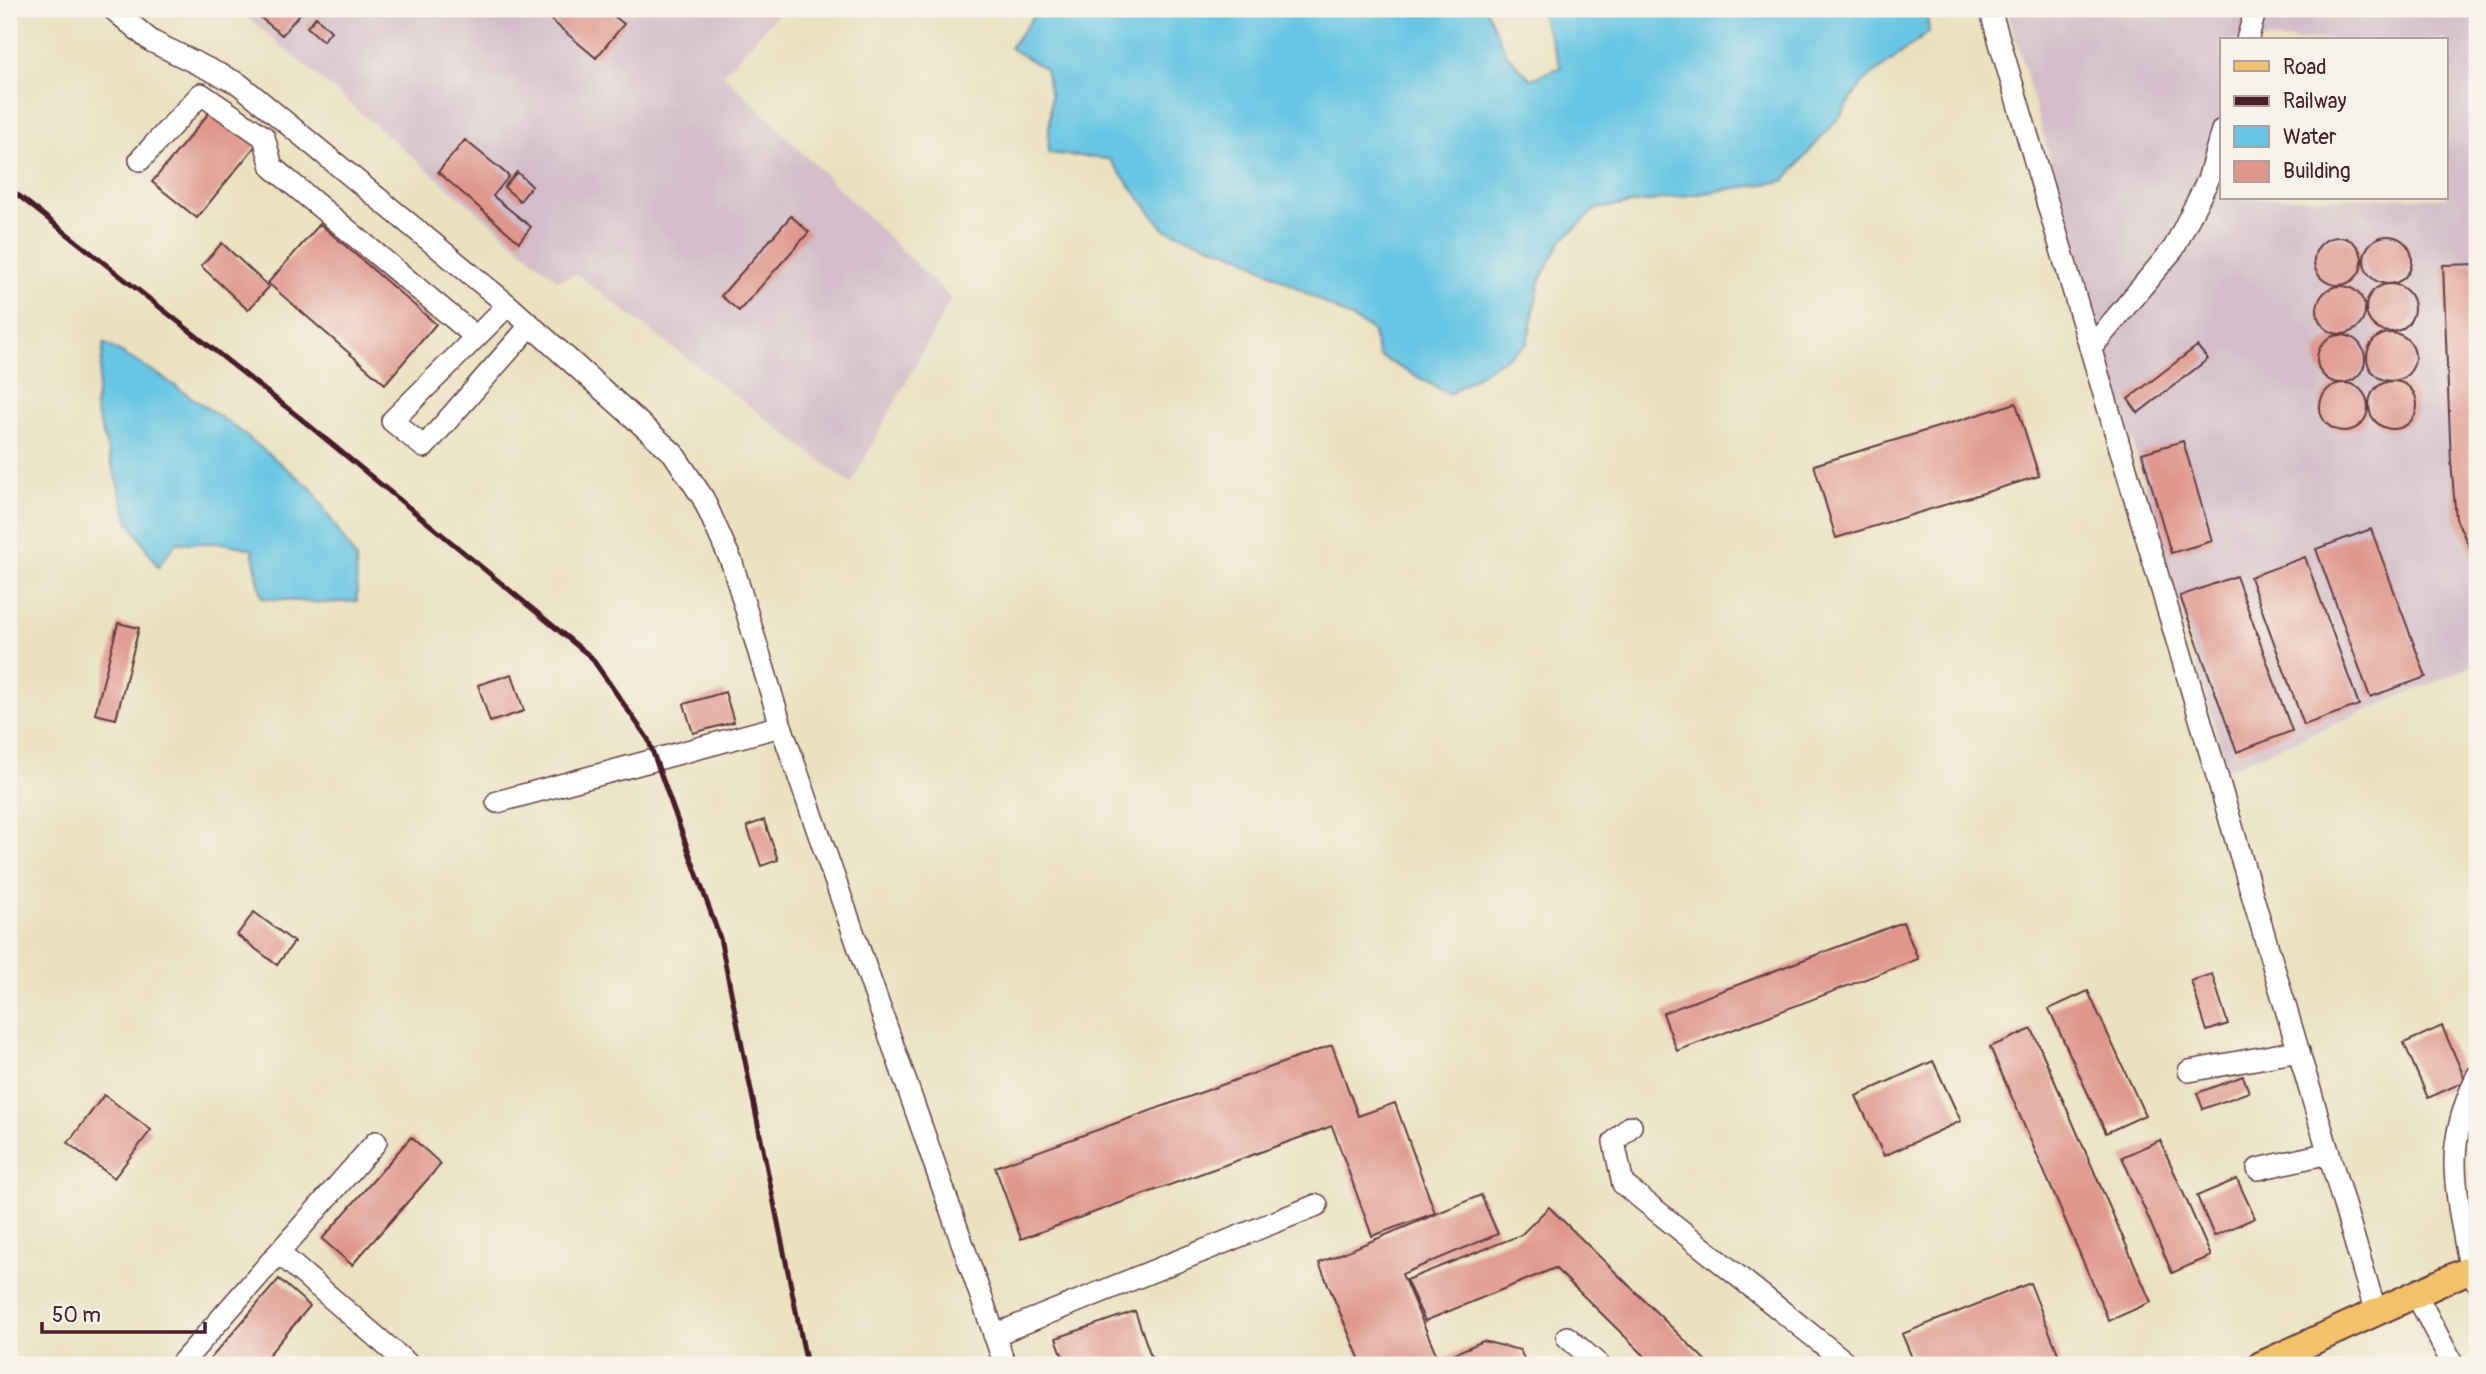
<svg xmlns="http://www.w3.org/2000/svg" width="2486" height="1374" font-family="Pangolin,sans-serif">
<rect width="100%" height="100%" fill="#f7f3e8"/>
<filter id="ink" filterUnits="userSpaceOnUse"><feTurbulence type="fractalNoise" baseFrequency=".0143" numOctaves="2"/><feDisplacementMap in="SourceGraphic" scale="14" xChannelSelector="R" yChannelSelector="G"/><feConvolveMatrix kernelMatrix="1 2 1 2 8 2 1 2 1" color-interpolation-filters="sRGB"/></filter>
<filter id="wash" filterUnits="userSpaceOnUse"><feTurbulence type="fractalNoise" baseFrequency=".00686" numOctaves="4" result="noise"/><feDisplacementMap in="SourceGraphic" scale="28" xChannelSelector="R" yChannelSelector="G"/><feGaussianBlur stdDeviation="1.57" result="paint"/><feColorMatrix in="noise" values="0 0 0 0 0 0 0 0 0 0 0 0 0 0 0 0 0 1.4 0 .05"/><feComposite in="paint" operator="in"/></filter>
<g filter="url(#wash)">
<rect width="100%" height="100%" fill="#eae1bf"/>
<path fill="#d2bdc8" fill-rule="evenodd" d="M238,9H782L723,74L951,299L851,484L576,274L558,280Z
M2007,9H2477V664L2227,769ZM2222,40H2446V198H2222Z"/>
<path fill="#66c6e4" stroke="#587288" stroke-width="2" d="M1035,9H1486L1506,54L1531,79L1561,67L1539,9H1926L1929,32L1863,82L1841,115L1784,181L1596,209L1561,241L1540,280L1527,344L1449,394L1379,356L1372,330L1242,257L1164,229L1109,159L1048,153L1051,97L1045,69L1010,48L1036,13Z
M104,343L156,373L235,427L312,489L356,559L357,601L323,603L262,598L252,549L223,543H176L158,567L129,521L95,408Z"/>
<g id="blocks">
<path fill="#df978c" d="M250,9H304L282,35Z
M538,9H605L624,24L596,58Z
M316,17L331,31L323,41L307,27Z
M213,108L257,144L197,218L152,182Z
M465,140L509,176L493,196L531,227L519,242L438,172Z
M517,172L532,186L520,201L504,187Z
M791,216L809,232L739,311L721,296Z
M320,224L436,324L385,384L268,283Z
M2364 260a24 24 0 1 1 48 0a24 24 0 1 1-48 0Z
M2314 261a24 24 0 1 1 48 0a24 24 0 1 1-48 0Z
M222,243L269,287L248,310L201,266Z
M2477,264V563L2456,519L2451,462L2443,265Z
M2366 308a24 24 0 1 1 48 0a24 24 0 1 1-48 0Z
M2317 310a24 24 0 1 1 48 0a24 24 0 1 1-48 0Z
M2367 357a24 24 0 1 1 48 0a24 24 0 1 1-48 0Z
M2317 359a24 24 0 1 1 48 0a24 24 0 1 1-48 0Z
M2197,346L2208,359L2138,413L2128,399Z
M2369 405a24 24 0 1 1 48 0a24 24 0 1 1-48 0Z
M2320 407a24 24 0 1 1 48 0a24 24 0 1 1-48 0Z
M2016,403L2039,476L1836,538L1814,465Z
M2183,441L2212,541L2171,553L2142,453Z
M2371,529L2426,677L2370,697L2316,549Z
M2305,557L2359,705L2304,725L2250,577Z
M2236,576L2292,731L2237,752L2180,596Z
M118,623L139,628L116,719L95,714Z
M512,674L524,711L490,722L478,685Z
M725,692L734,722L693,733L684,704Z
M764,820L778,860L761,866L747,826Z
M254,912L294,942L277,965L237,935Z
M1903,922L1918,959L1677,1051L1663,1013Z
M2212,974L2228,1024L2207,1031L2191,981Z
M2088,991L2145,1115L2106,1133L2049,1009Z
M2442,1026L2466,1081L2428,1098L2404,1043Z
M2032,1029L2151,1302L2109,1321L1990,1047Z
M1332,1045L1358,1116L1395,1103L1435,1213L1372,1236L1332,1126L1021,1239L995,1167Z
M1933,1061L1961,1121L1884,1156L1856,1096Z
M2243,1076L2249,1092L2203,1109L2197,1093Z
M104,1095L151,1130L114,1178L68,1143Z
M411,1137L441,1164L352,1265L322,1239Z
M2160,1140L2211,1256L2172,1273L2122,1157Z
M2237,1179L2255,1218L2214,1236L2197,1196Z
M1481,1195L1498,1234L1402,1274L1441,1365H1362L1319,1263Z
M1549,1207L1710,1365H1654L1555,1268L1425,1321L1406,1280L1521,1235Z
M279,1279L310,1306L260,1365H205Z
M2030,1283L2061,1361L2050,1365H1915L1902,1334Z
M1135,1311L1154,1365H1066L1056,1338Z
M1483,1341L1520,1350L1527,1365H1445L1442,1359Z"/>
</g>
</g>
<g filter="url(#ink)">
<use href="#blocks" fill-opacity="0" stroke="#623c41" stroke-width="2"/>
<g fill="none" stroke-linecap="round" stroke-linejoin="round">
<defs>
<path id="minor" d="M113,9L151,41L239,84L508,305L673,453L703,498L732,563L781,726L1005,1365
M1990,9L2376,1313
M2247,40L2256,9
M140,160L201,94L264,137L272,167L476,337
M508,305L392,421L424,447L531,325
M2091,348L2174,248L2208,180L2222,130
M497,802L781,726
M2189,1071L2299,1051
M2477,1076C2450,1135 2451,1167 2463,1230C2466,1248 2469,1266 2477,1282
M1631,1126L1614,1142L1623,1184L1849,1365
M2258,1169L2329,1153
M279,1253L409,1365
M2416,1294L2453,1365
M994,1335L1317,1205
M1567,1337L1599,1365
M180,1365L376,1142"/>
<path id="major" d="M2261,1365L2477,1266"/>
</defs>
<use href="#minor" stroke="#623c41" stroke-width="24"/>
<use href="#major" stroke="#623c41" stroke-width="30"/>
<use href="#minor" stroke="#fff" stroke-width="21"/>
<use href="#major" stroke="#f2c26a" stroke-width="26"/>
<path stroke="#4a1f2b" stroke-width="5" d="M9,188L300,418L591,657L648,739L720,938L807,1365"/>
</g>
</g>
<rect width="2486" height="1374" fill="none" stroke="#f7f3e8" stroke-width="35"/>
<rect x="2220" y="38" width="228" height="161" fill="#f7f3e8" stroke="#b29e9c" stroke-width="2"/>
<rect x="2234" y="61" width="35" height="10" fill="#f2c26a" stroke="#b29e9c" stroke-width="2"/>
<text x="2283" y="74" font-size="21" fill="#4a1f2b">Road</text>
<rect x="2234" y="96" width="35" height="10" fill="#4a1f2b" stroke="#b29e9c" stroke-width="2"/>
<text x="2283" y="108" font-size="21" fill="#4a1f2b">Railway</text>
<rect x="2234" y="126" width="35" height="21" fill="#66c6e4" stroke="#b29e9c" stroke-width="2"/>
<text x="2283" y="144" font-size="21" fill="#4a1f2b">Water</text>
<rect x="2234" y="161" width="35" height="21" fill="#df978c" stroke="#b29e9c" stroke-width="2"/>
<text x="2283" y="178" font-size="21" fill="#4a1f2b">Building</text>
<path d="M42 1322v10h163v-10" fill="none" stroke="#4a1f2b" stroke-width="3.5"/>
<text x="52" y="1322" font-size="21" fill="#4a1f2b" stroke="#f7f3e8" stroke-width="5" paint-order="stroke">50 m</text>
</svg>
